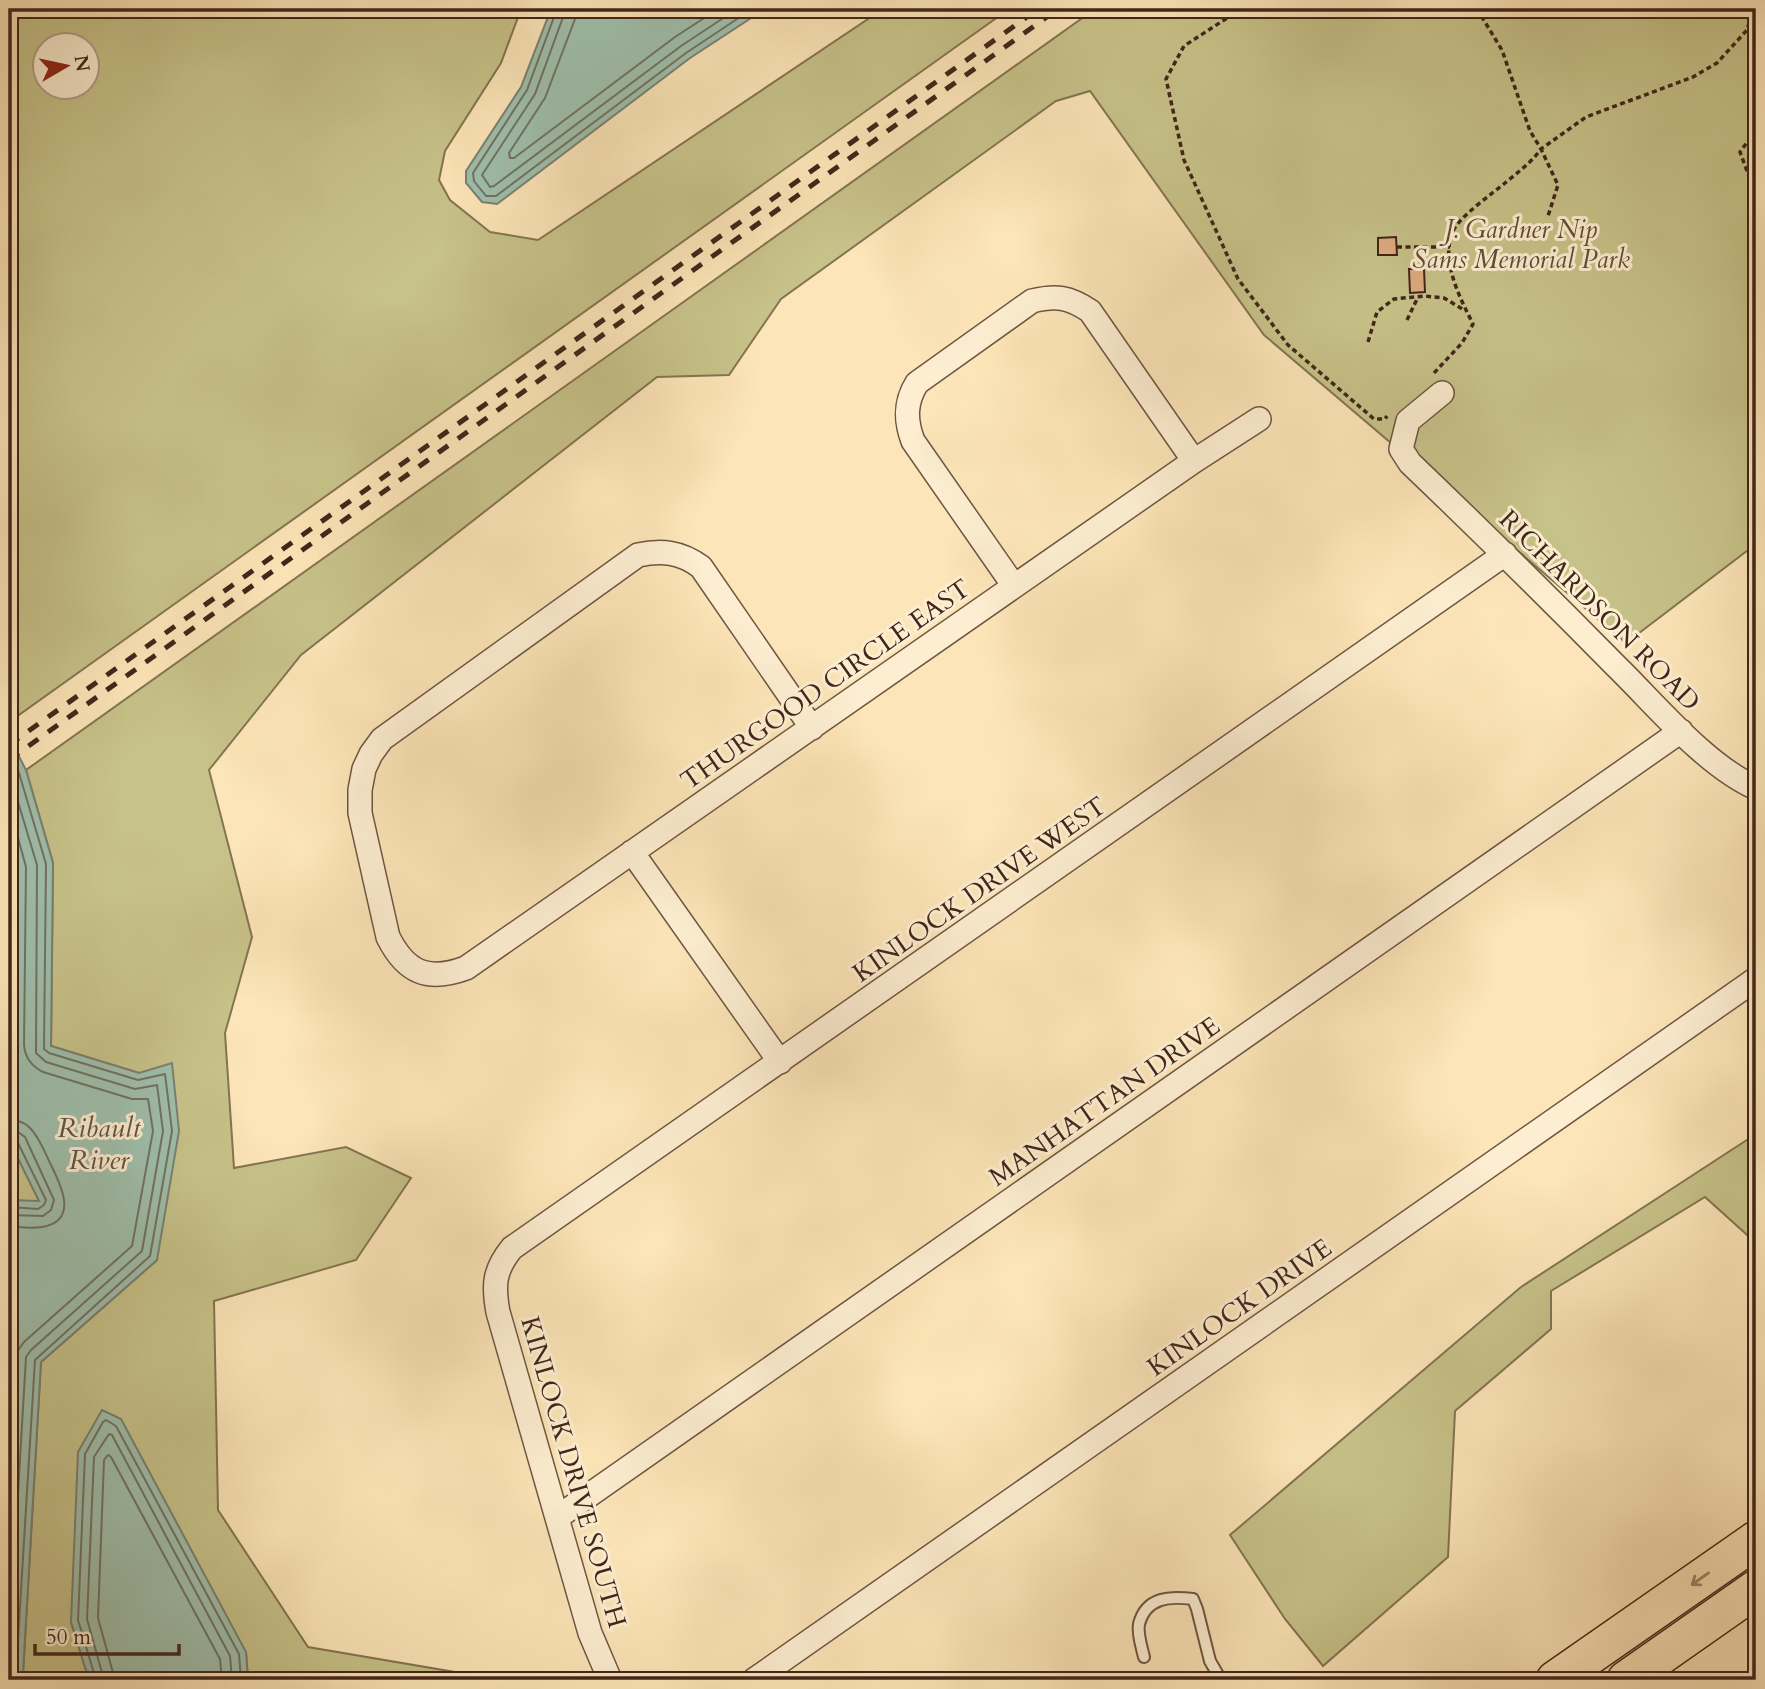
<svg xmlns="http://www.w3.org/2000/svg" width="1765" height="1689" font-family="Cardo,serif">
<rect width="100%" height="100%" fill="#fce5b8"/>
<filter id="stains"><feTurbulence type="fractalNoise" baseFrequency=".00286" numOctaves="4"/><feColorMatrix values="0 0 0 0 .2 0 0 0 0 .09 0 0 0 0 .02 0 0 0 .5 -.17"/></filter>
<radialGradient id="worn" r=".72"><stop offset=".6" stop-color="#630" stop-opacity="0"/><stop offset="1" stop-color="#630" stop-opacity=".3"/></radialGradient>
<path fill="#c7c289" stroke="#847452" stroke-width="2" fill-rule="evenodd" d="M9,9H521L501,63L445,151L439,180L450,200L490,232L538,240L883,9H1009L9,722ZM46,46H88V88H46Z
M1095,9H1756V544L1626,643L1264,335L1090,91L1056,101L781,299L729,375L657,377L301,655L209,770L252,937L225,1033L234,1168L346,1147L411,1178L356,1260L214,1301L218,1510L308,1647L478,1676L479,1680H248L246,1652L71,1622L89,1680H26L23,1674L41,1362L157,1260L139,1073L51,1046L53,863L26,770Z
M1756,1134V1243L1705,1197L1551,1291V1329L1455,1411L1448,1557L1323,1666L1285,1619L1230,1535L1521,1287Z
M9,1140L40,1202L9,1200Z"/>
<path fill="#9fbfac" stroke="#798172" stroke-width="2" d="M551,9H765L690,58L497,204L482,202L466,183V171L521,87Z
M9,737L26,770L53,863L51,1046L139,1073L172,1063L179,1131L157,1260L41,1362L23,1673L26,1680H9V1200L39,1201L9,1140Z
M102,1410L121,1419L246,1652L248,1680H89L71,1622L78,1452Z"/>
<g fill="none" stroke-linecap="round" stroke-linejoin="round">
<path stroke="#707263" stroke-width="2" d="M557,9L527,90L473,173L474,181L486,196H496L686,53L752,9
M566,9L535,94L482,175L490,187L494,186L681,46L737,9
M576,9L575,19L545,98L509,153L510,158H514L675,37L718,9
M9,752L19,773L46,864L44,1049L49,1053L138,1080L165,1074L172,1131L150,1256L35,1360L16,1673L18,1680
M9,772L37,865L36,1053L46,1062L135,1089L157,1085L163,1131L142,1251L31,1350L26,1357L9,1647
M9,805L26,867L24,1045C25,1058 31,1066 43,1072L132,1099H148L153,1131L132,1246L24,1342L17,1352L9,1468
M9,1120C16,1120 23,1121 29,1127C39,1136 45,1153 51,1165C61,1185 79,1221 42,1227C31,1229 19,1227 9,1226
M9,1130L18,1132L25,1137L54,1200L51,1210L43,1216L9,1215
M9,1139L18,1143L46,1200L44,1205L38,1209L9,1207
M96,1680L78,1620L85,1454L103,1422L106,1420L116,1426L239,1654L241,1680
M104,1680L87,1619L94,1457L109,1434L112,1435L230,1656L232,1680
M115,1680L98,1618L104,1460L108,1455L111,1457L220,1659L222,1680"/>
</g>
<path fill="#dfab82" stroke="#41251a" stroke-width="2" d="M1396,237L1397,255H1378V238Z
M1409,269H1424L1425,292L1410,293Z"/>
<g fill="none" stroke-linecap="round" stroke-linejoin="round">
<defs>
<path id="service" d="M1144,1657C1142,1648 1137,1634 1139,1624C1146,1597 1170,1596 1193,1599L1197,1609L1210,1661L1221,1680"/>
<path id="minor" d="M1442,393L1408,421L1401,449L1410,463C1480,530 1548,597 1616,666C1656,705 1705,765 1756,788
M1014,586L913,441C905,420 905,402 917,383L1032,301C1056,295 1069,297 1090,311L1194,461
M812,728L701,567C681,552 662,550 638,555L382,739L371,754L364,769L360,790V813L388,937C406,973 428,982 466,968L1194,461L1259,419
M632,852L780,1062
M558,1517L1681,731
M610,1680L590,1633L498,1312C493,1285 494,1270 512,1248L1505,554
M754,1680L1756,979"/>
<path id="trunk" d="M1555,1680L1756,1540
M1626,1680L1756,1589"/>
</defs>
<use href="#service" stroke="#705542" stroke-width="14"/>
<use href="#minor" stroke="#705542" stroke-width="26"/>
<use href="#trunk" stroke="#41251a" stroke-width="40"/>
<path stroke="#41251a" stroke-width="3.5" stroke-dasharray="5 3.5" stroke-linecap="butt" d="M1241,9L1184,46L1166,79L1184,160L1238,279L1288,345L1374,419H1385L1387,416
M1477,9L1502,50L1530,131L1541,149L1586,117L1693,77L1717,63L1747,30L1753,9
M1750,179L1740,152L1756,130
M1397,247H1450
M1407,320L1418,297
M1368,342L1377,312L1394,299L1425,296L1444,298L1464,310
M1434,373L1462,343L1473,324C1460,298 1440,260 1453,231C1460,216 1492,194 1505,183C1518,172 1531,163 1541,149L1558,185L1548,216"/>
<use href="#service" stroke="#fdeed1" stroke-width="10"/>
<use href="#minor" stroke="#fdeed1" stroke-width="23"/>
<use href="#trunk" stroke="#fce5b8" stroke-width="37"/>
<path stroke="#41251a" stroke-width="5" stroke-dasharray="12 12" stroke-linecap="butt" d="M9,745L1038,9
M9,760L1058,9"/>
</g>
<defs><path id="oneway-shaft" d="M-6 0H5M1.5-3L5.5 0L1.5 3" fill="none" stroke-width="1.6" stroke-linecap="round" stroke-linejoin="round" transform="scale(1.75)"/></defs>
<use stroke="#9e8569" href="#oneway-shaft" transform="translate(1700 1579) rotate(145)"/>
<g text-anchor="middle" stroke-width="6" stroke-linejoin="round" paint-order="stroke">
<g font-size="26" font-style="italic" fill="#624c36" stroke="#fdeed1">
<text x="1521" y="238">J. Gardner Nip<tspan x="1521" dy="30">Sams Memorial Park</tspan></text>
</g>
<g font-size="26" fill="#41251a" stroke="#fdeed1">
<text transform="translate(1600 610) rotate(45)" y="9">RICHARDSON ROAD</text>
<text transform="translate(825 684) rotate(-35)" y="9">THURGOOD CIRCLE EAST</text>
<text transform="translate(979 889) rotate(-35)" y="9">KINLOCK DRIVE WEST</text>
<text transform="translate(1104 1101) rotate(-35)" y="9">MANHATTAN DRIVE</text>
<text transform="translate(1239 1307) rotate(-35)" y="9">KINLOCK DRIVE</text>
<text transform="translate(574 1472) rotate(74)" y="9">KINLOCK DRIVE SOUTH</text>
</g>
<g font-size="28" font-style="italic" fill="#5d5346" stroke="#fdeed1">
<text x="99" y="1137">Ribault<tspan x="99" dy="32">River</tspan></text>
</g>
</g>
<rect width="1765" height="1689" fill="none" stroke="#fce5b8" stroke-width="35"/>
<rect x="10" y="10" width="1744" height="1668" fill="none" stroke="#41251a" stroke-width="3.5"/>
<rect x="18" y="18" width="1730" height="1654" fill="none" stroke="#41251a" stroke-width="2"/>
<g transform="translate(66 66) rotate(81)"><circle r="33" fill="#fdeed1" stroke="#b29e88" stroke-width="2"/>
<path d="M0-5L12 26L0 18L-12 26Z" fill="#8f2418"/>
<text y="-10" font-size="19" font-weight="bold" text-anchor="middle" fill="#41251a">N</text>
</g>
<path d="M35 1644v10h144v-10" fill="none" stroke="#41251a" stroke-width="3.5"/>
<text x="46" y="1644" font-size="21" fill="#41251a" stroke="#fdeed1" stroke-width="5" paint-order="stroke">50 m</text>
<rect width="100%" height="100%" filter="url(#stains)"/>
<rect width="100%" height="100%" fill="url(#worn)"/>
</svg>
